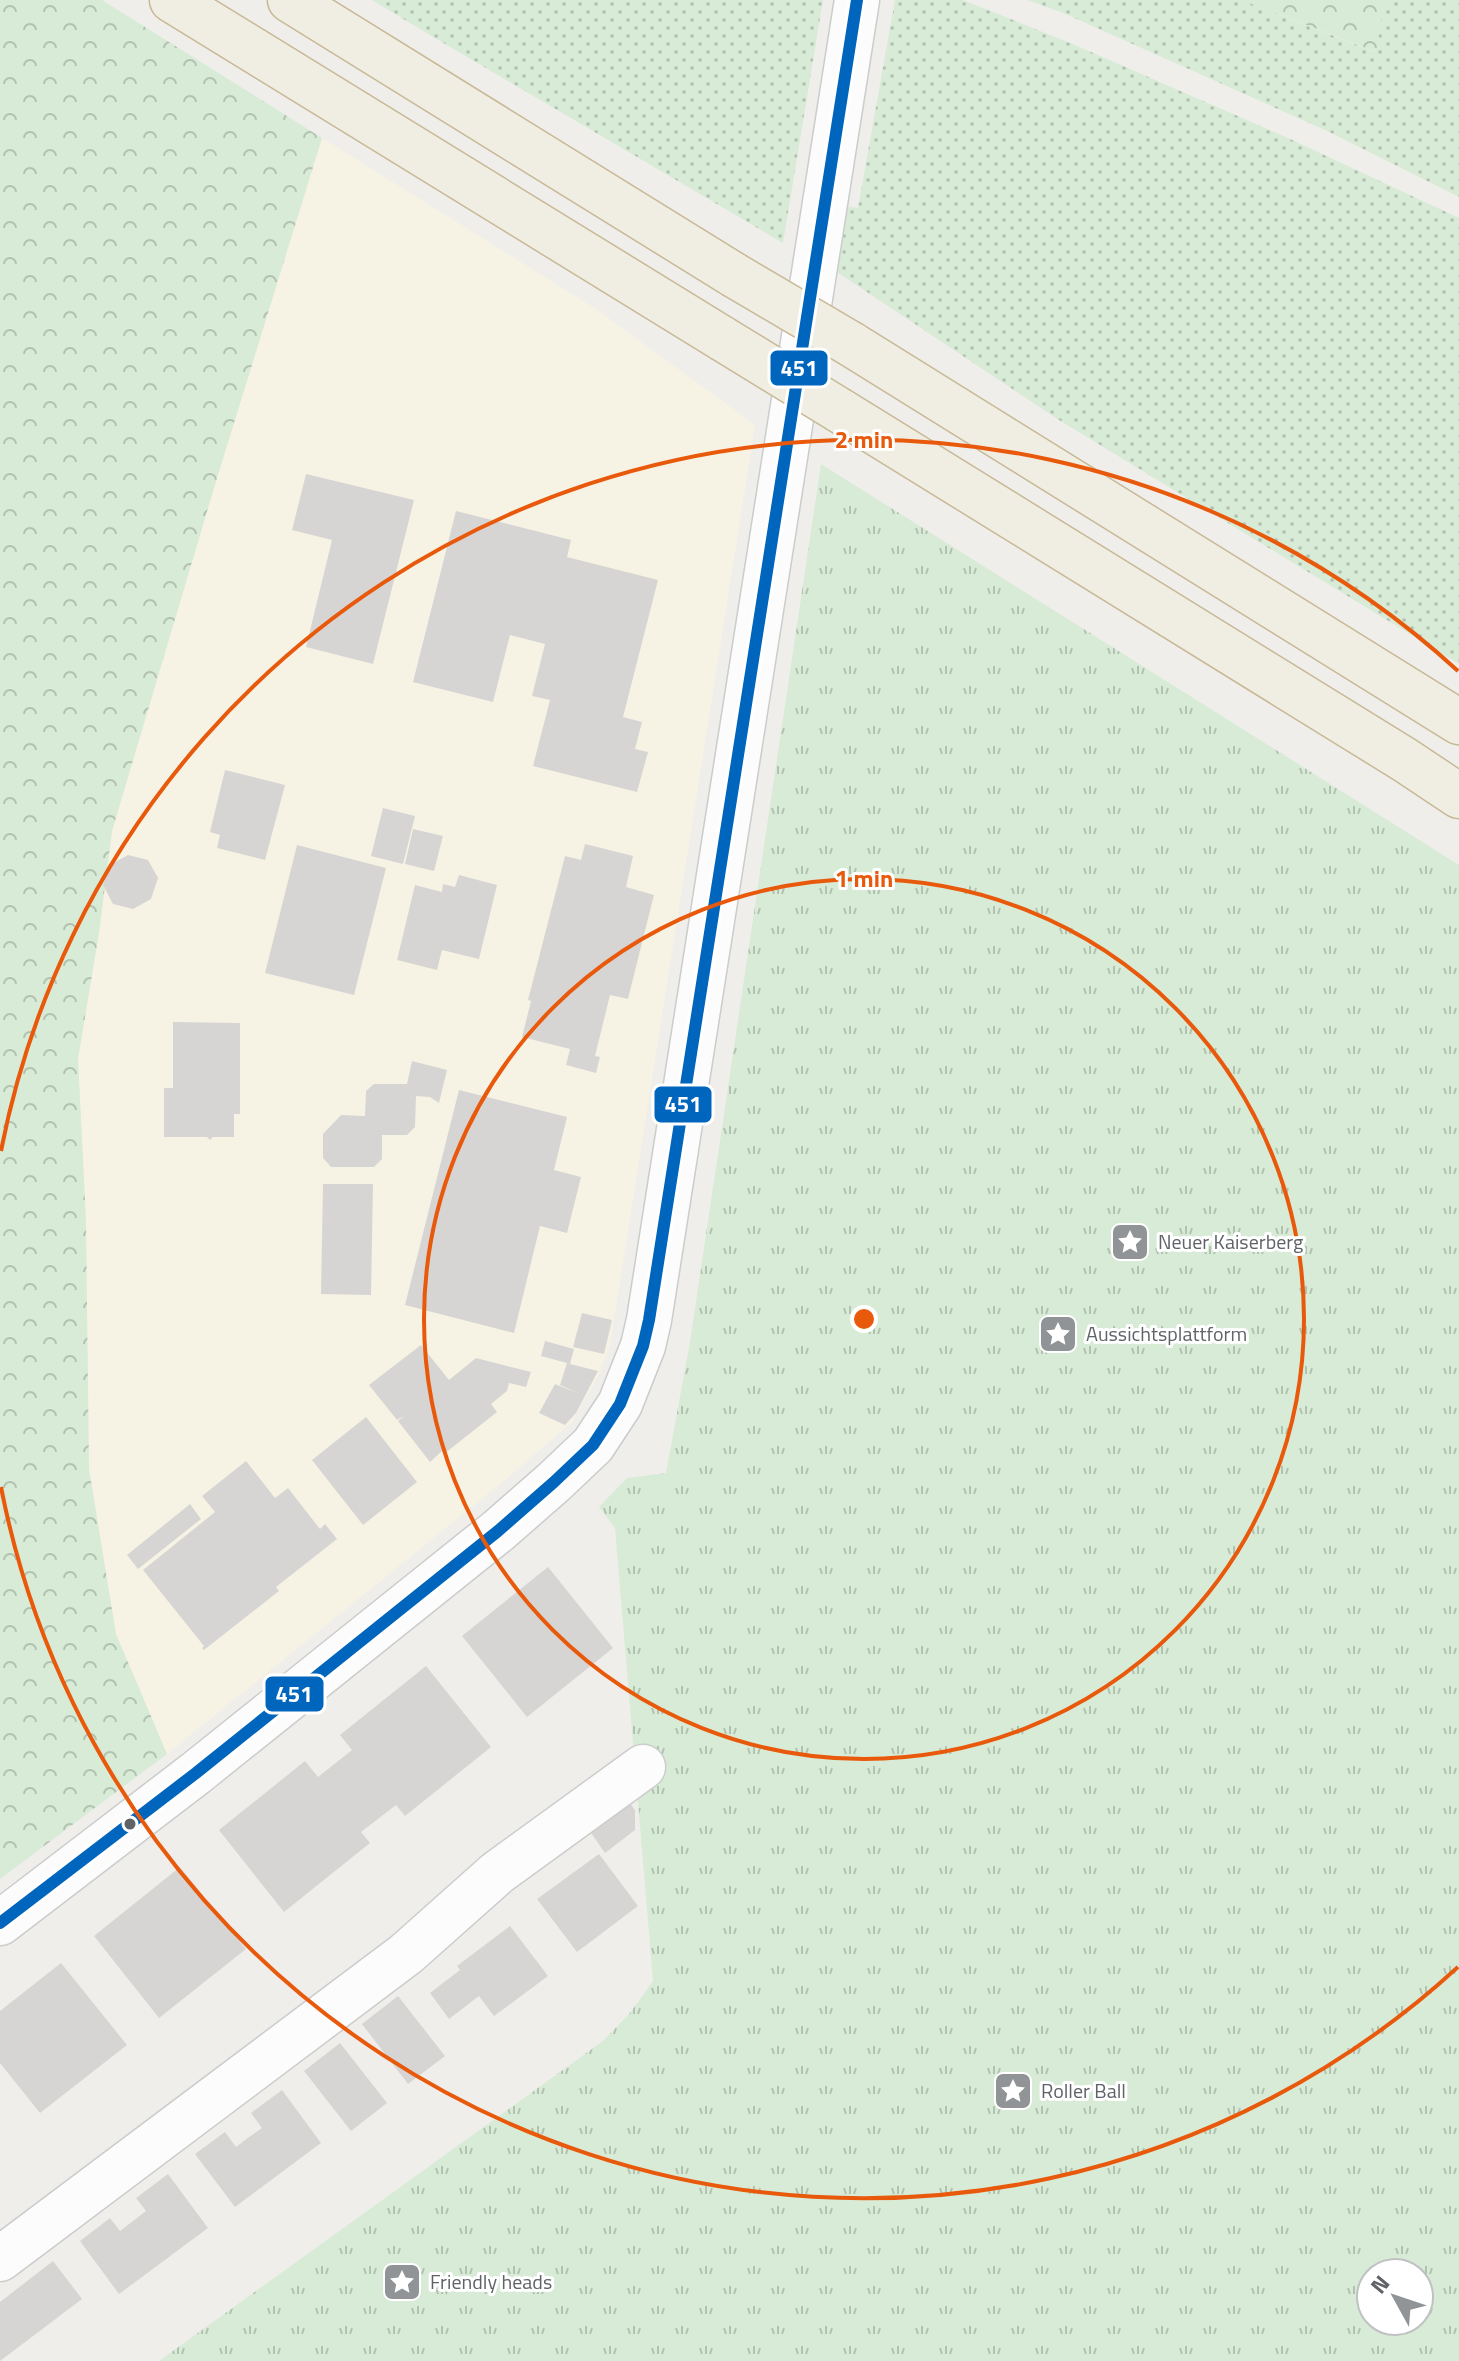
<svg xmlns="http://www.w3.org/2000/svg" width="1459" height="2361" font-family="'Titillium Web',sans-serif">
<defs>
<pattern id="grass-dots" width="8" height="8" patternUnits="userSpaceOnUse" patternTransform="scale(2)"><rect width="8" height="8" fill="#d8ebd6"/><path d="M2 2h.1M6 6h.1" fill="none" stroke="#b2c2b1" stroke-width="1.8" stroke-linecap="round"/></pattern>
<pattern id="forest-crowns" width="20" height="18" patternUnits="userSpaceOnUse" patternTransform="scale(2)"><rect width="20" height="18" fill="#d8ebd6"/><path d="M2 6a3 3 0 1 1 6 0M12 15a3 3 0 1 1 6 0" fill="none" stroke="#b2c2b1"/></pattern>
<pattern id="park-tufts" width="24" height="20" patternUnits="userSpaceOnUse" patternTransform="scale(2)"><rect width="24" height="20" fill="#d8ebd6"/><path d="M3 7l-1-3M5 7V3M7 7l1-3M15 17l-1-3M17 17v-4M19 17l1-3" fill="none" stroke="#b2c2b1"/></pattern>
</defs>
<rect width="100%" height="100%" fill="#efeeea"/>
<path fill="#f7f3e4" d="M322,138L593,307L755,425L610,1345L598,1376L572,1422L505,1480L167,1754L116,1634L89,1469L86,1221L78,1059L99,933L112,831L217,478Z"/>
<path fill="url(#grass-dots)" d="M372,0H823L783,243L430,35Z
M895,0H963L1075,45L1288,138L1459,218V664L1059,420L831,268L842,206L858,208Z
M1027,0H1242L1375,52L1385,0H1459V197L1325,130L1061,12Z"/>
<path fill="url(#forest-crowns)" d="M0,0H102L322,138L217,478L112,831L99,933L78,1059L86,1221L89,1469L116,1634L167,1754L0,1879Z
M1242,0H1385L1376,52Z"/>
<path fill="url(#park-tufts)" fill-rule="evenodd" d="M821,464L1459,865V2361H159L603,2041L630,2013L653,1981L615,1528L599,1507L627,1478L666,1473L690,1342ZM1371,2273H1419V2321H1371Z"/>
<path fill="#d6d5d3" d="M306,474L414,500L373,664L306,647L332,540L292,530Z
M456,511L571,540L567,557L658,580L623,717L642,722L635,749L648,752L637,792L533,766L550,700L532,696L545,644L510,635L493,702L413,682Z
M225,770L285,785L265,860L217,848L220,835L210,832Z
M383,808L415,816L403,864L371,856Z
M413,829L443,836L434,871L405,864Z
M585,844L633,856L626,887L654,895L628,999L610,995L595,1056L600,1057L596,1073L566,1065L570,1049L522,1037L531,1001L528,1000L565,856L581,860Z
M297,845L386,868L354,995L265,973Z
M128,855L148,860L158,878L151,899L133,909L113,904L103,885L110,865Z
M459,875L497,885L479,959L442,950L437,970L397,960L415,885L442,892L443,884L455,887Z
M173,1022L240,1023V1114H234V1137H213L210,1140L207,1137H164V1088H173Z
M412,1061L447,1070L439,1103L430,1097L416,1096L415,1127L407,1135H382V1159L374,1167H331L323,1158V1134L341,1115L365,1116L366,1091L374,1084H407Z
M459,1090L567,1117L554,1170L581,1177L567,1233L540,1226L514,1333L405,1305Z
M323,1184H373L371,1295L321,1294Z
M582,1313L612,1320L604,1354L573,1347Z
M545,1341L574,1349L570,1364L598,1371L576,1413L565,1425L539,1413L555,1384L580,1394L560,1385L567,1363L541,1356Z
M421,1345L449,1380L476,1358L531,1372L526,1387L509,1383L507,1391L491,1404L497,1412L444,1454L442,1451L430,1462L398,1421L404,1416L397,1420L369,1385Z
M366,1417L417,1482L363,1525L312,1460Z
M246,1461L275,1498L288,1488L320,1529L325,1524L337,1539L276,1587L279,1591L204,1650L202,1648L204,1646L143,1570L215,1512L202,1496Z
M190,1504L201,1519L138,1569L127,1555Z
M548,1567L613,1648L527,1717L462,1636Z
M426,1666L491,1747L405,1816L396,1805L361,1832L370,1843L284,1912L219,1830L305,1761L318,1777L352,1750L340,1735Z
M626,1798L635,1810V1830L605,1853L587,1827Z
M599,1854L638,1906L577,1952L537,1899Z
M180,1867L246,1949L159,2018L94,1936Z
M510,1926L548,1976L494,2016L479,1996L449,2019L430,1993L460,1970L457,1966Z
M61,1963L127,2045L40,2113L0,2063V2011Z
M398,1996L445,2056L408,2084L362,2024Z
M340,2043L387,2103L351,2131L304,2071Z
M282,2090L321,2143L235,2207L195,2154L225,2132L236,2147L249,2137L262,2128L251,2113Z
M168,2174L208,2228L119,2294L80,2241L110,2218L120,2231L146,2211L136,2198Z
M53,2261L82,2299L0,2361V2302Z"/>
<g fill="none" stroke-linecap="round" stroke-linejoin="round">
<defs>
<path id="minor" d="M0,1923L196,1773L498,1531L554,1482L593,1445L620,1404L643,1346L649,1320L857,0
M0,2259L406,1954L497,1873L643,1767"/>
<path id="highway" d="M172,0L723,339
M290,0L734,275
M851,344L1459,722
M839,410L1405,760L1459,796"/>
</defs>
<use href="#minor" stroke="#cbcccc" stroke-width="47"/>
<use href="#highway" stroke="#c8b996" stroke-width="47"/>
<use href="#minor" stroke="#fdfcfc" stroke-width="44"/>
<use href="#highway" stroke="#f0ede3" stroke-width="44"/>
<defs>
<path id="highway-bridge" d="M734,275L851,344
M723,339L839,410"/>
</defs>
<use href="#highway-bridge" stroke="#c8b996" stroke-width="47" stroke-linecap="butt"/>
<use href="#highway-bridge" stroke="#f0ede3" stroke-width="44"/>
<defs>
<path id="bus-1" d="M0,1923L196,1773L498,1531L554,1482L593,1445L620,1404L643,1346L649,1320L857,0"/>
</defs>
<use href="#bus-1" stroke="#fff" stroke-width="18"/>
<use href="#bus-1" stroke="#0065bd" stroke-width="12"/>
</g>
<g fill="none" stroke="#e8590c" stroke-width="4">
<circle cx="864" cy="1319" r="440"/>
<path d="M1458 1967A879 879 0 0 1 1 1487M1 1151A879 879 0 0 1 1458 671"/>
</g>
<defs>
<symbol id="sight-square" viewBox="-11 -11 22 22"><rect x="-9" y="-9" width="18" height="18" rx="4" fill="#919496" stroke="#fff"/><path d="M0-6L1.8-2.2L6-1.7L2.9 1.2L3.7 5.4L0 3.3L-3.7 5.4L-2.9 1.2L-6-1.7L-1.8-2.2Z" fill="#fff"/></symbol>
</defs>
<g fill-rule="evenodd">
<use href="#sight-square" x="1108" y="1220" width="44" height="44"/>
<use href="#sight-square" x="1036" y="1312" width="44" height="44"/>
<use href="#sight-square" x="991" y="2069" width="44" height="44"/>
<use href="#sight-square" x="380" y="2260" width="44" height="44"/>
</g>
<circle fill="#5f6368" stroke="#fff" stroke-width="3" cx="130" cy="1824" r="7"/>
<g text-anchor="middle" stroke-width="6" stroke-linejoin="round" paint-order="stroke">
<g font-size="20" fill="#5f6368" stroke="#fff" text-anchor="start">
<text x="1158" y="1249">Neuer Kaiserberg</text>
<text x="1086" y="1341">Aussichtsplattform</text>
<text x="1041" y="2098">Roller Ball</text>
<text x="430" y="2289">Friendly heads</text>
</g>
</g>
<circle cx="864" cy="1319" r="12" fill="#e8590c" stroke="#fff" stroke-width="4"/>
<g font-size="24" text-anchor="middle" font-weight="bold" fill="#e8590c" stroke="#fff" stroke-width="6" stroke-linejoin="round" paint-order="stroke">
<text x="864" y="448">2 min</text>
<text x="864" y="887">1 min</text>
</g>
<g stroke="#fff" stroke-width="3">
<rect x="769" y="349" width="60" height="38" rx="8" fill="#0065bd"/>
<rect x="653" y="1085" width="60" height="39" rx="8" fill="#0065bd"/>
<rect x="264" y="1675" width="61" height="38" rx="8" fill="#0065bd"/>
</g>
<g font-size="22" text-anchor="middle" font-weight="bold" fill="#fff">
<text x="799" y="376">451</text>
<text x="683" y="1112">451</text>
<text x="294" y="1702">451</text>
</g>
<g transform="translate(1395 2297) rotate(310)"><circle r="38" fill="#ffffff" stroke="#bfc1c3" stroke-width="2"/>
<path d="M0-6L14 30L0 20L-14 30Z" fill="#919496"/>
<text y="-12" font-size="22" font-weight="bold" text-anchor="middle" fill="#5f6368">N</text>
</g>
</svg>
